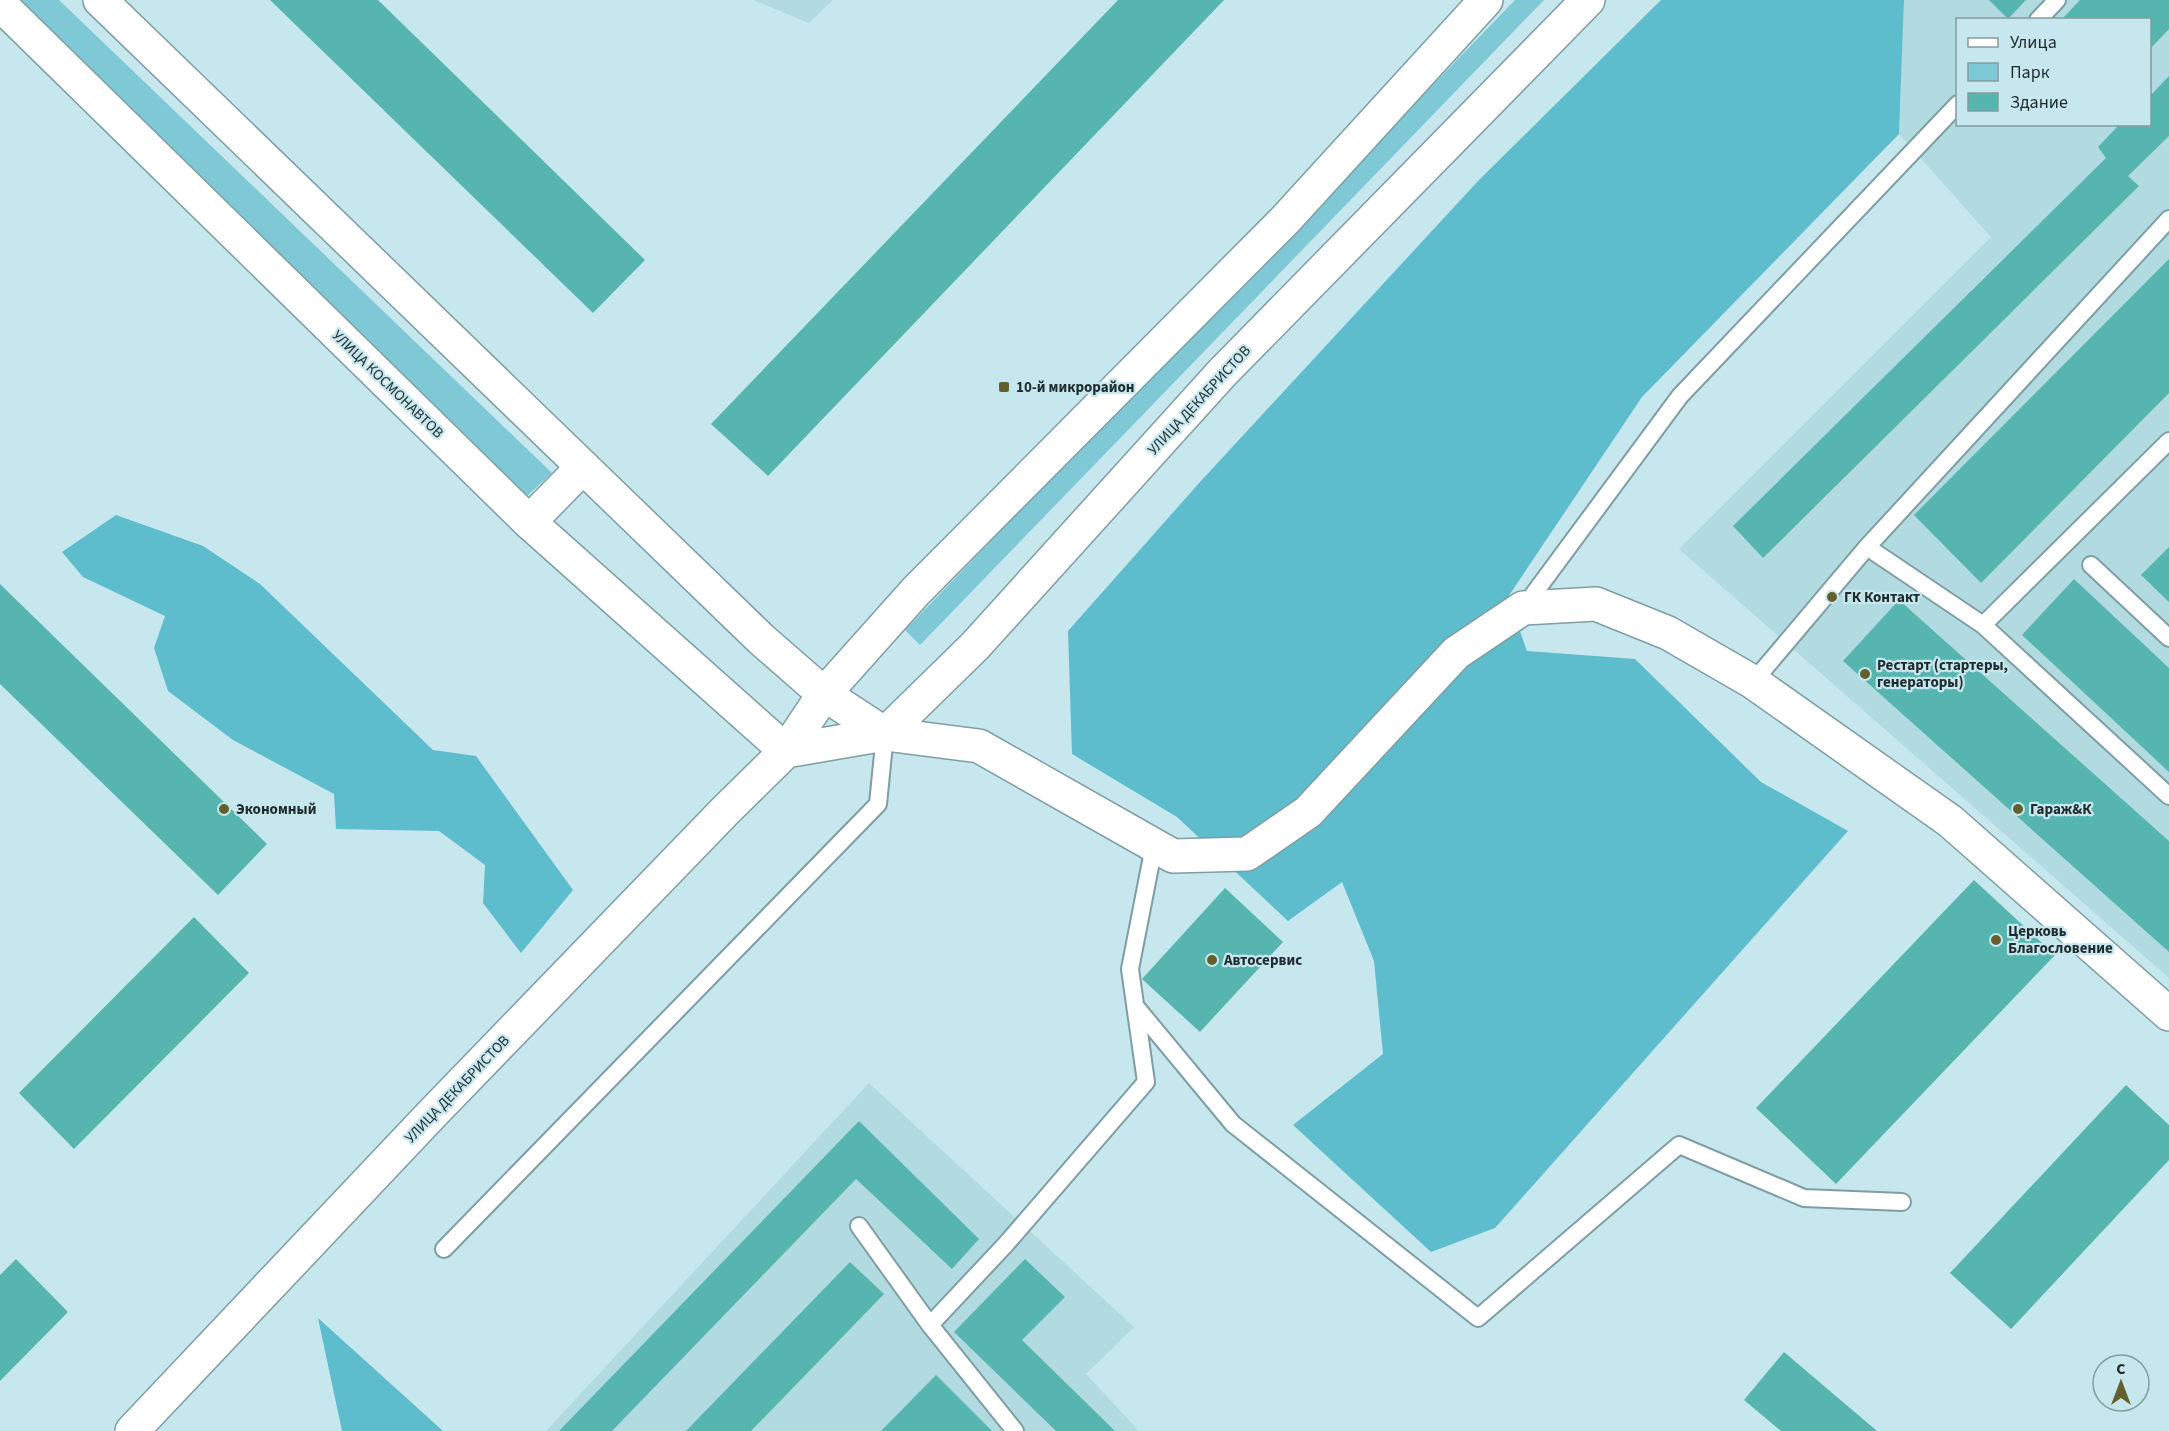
<svg xmlns="http://www.w3.org/2000/svg" width="2169" height="1431" font-family="'Source Sans 3',sans-serif">
<rect width="100%" height="100%" fill="#c6e7ed"/>
<path fill="#b1dbe1" fill-rule="evenodd" d="M753,0H833L809,23Z
M1904,0H2169V978L1679,549L1991,237L1899,134ZM1958,20H2150V124H1958Z
M869,1083L1134,1327L1086,1374L1139,1431H546Z"/>
<path fill="#7ec9d5" d="M21,0H59L552,473L527,496Z
M1515,0H1544L920,645L905,630Z"/>
<path fill="#5ebdcc" d="M1661,0H1904L1899,134L1642,397L1508,597L1527,651L1635,659L1761,782L1848,831L1495,1228L1431,1252L1293,1125L1383,1054L1374,961L1342,882L1288,921L1177,817L1072,754L1068,631L1200,482L1479,180Z
M116,515L203,546L260,584L433,750L476,756L573,890L521,953L483,903L485,865L439,831L336,829L334,794L233,740L168,691L154,648L165,616L83,577L62,552Z
M318,1318L443,1431H342Z"/>
<path fill="#56b6af" d="M270,0H378L645,260L593,313Z
M1118,0H1224L768,476L711,424Z
M1989,0H2026L2008,19Z
M2080,0H2169V29L2150,49V20H2061Z
M2169,76V136L2128,176L2139,186L1763,558L1733,526L2106,158L2098,147L2120,124H2150V96Z
M2169,259V393L1981,583L1914,515Z
M2169,547V602L2141,575Z
M2074,579L2169,668V772L2022,635Z
M0,584L267,844L218,895L0,684Z
M1899,600L2169,841V952L1843,661Z
M1974,880L2055,955L1836,1184L1756,1108Z
M1225,888L1283,942L1200,1032L1142,979Z
M194,917L249,973L74,1149L19,1093Z
M2126,1085L2169,1125V1160L2011,1329L1950,1273Z
M859,1121L979,1239L952,1269L856,1179L612,1431H559Z
M16,1259L68,1312L0,1381V1275Z
M1025,1259L1065,1297L1022,1340L1115,1431H1056L954,1332Z
M850,1262L884,1294L751,1431H686Z
M1784,1352L1877,1431H1781L1744,1400Z
M936,1375L992,1431H881Z"/>
<g fill="none" stroke-linecap="round" stroke-linejoin="round">
<defs>
<path id="service" d="M2038,20L2057,0
M1867,547L1983,625L2169,796
M2091,565L2169,638
M1524,607L1680,396L1958,104
M1983,625L2169,441
M1753,682L1867,547L2169,219
M1136,1007L1233,1124L1478,1318L1679,1145L1804,1198L1902,1202
M859,1226L930,1325L1015,1431
M444,1249L878,804L885,734
M930,1325L1006,1244L1146,1082L1130,969L1154,846"/>
<path id="minor" d="M529,522L583,467
M824,694L885,734L979,746L1173,856L1247,854L1308,812L1456,653L1523,608L1596,604L1668,633L1753,682L1950,821L2169,1014"/>
<path id="tertiary" d="M100,0L761,639L824,694
M0,4L529,522L786,751
M786,751L885,734L975,646L1222,373L1588,0
M132,1431L431,1115L725,811L786,751L824,694L916,591L1286,219L1486,0"/>
</defs>
<use href="#service" stroke="#7f9ea3" stroke-width="20"/>
<use href="#minor" stroke="#7f9ea3" stroke-width="36"/>
<use href="#tertiary" stroke="#7f9ea3" stroke-width="36"/>
<use href="#service" stroke="#fff" stroke-width="16"/>
<use href="#minor" stroke="#fff" stroke-width="33"/>
<use href="#tertiary" stroke="#fff" stroke-width="33"/>
</g>
<g fill="#63602d" stroke="#c6e7ed" stroke-width="2">
<rect x="998" y="381" width="12" height="12" rx="3"/>
<circle cx="1832" cy="597" r="6"/>
<circle cx="1865" cy="674" r="6"/>
<circle cx="224" cy="809" r="6"/>
<circle cx="2018" cy="809" r="6"/>
<circle cx="1996" cy="940" r="6"/>
<circle cx="1212" cy="960" r="6"/>
</g>
<g text-anchor="middle" stroke-width="4.5" stroke-linejoin="round" paint-order="stroke">
<g font-size="15" fill="#1f2b2d" stroke="#c6e7ed">
<text transform="translate(388 384) rotate(44)" y="5">УЛИЦА КОСМОНАВТОВ</text>
<text transform="translate(1199 400) rotate(-47)" y="5">УЛИЦА ДЕКАБРИСТОВ</text>
<text transform="translate(457 1089) rotate(-46)" y="5">УЛИЦА ДЕКАБРИСТОВ</text>
</g>
<g font-size="15" font-weight="bold" fill="#1f2b2d" stroke="#c6e7ed" text-anchor="start">
<text x="1016" y="392">10-й микрорайон</text>
<text x="1844" y="602">ГК Контакт</text>
<text x="1877" y="670">Рестарт (стартеры,<tspan x="1877" dy="17">генераторы)</tspan></text>
<text x="236" y="814">Экономный</text>
<text x="2030" y="814">Гараж&amp;К</text>
<text x="2008" y="936">Церковь<tspan x="2008" dy="17">Благословение</tspan></text>
<text x="1224" y="965">Автосервис</text>
</g>
</g>
<rect x="1956" y="18" width="195" height="108" fill="#c6e7ed" stroke="#839ca0" stroke-width="1.5"/>
<rect x="1968" y="38" width="30" height="9" fill="#ffffff" stroke="#839ca0" stroke-width="1.5"/>
<text x="2010" y="48" font-size="18" fill="#1f2b2d">Улица</text>
<rect x="1968" y="63" width="30" height="18" fill="#7ec9d5" stroke="#839ca0" stroke-width="1.5"/>
<text x="2010" y="78" font-size="18" fill="#1f2b2d">Парк</text>
<rect x="1968" y="93" width="30" height="18" fill="#56b6af" stroke="#839ca0" stroke-width="1.5"/>
<text x="2010" y="108" font-size="18" fill="#1f2b2d">Здание</text>
<g transform="translate(2121 1383)"><circle r="28" fill="#c6e7ed" stroke="#839ca0" stroke-width="1.5"/>
<path d="M0-4.5L10 22L0 15L-10 22Z" fill="#63602d"/>
<text y="-9" font-size="16" font-weight="bold" text-anchor="middle" fill="#1f2b2d">С</text>
</g>
</svg>
